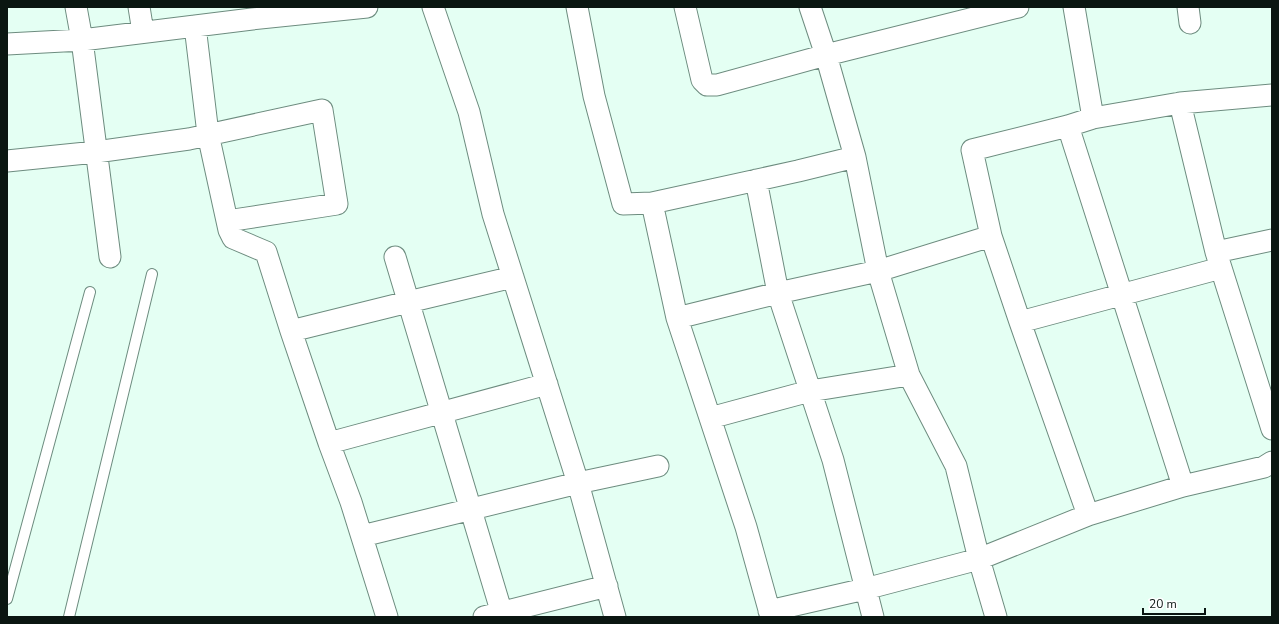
<svg xmlns="http://www.w3.org/2000/svg" width="1279" height="624" font-family="'Nunito Sans',sans-serif">
<rect width="100%" height="100%" fill="#e4fff3"/>
<g fill="none" stroke-linecap="round" stroke-linejoin="round">
<defs>
<path id="lane" d="M7,599L90,292
M69,617L152,274"/>
<path id="street" d="M76,7L82,40L110,257
M139,7L143,32
M433,7L469,112L493,214L578,483L615,617
M577,7L594,96L623,204L652,203L677,318L746,527L771,617
M685,7L702,80L707,85H717L826,55L1018,7
M810,7L826,55L855,157L878,271L909,375L956,466L979,559L996,617
M1074,7L1093,118L1068,126L972,150L991,236L1020,322L1088,515L1183,486L1264,467L1272,462
M1188,7L1190,23
M195,26L208,134L229,230L233,238L266,252L291,331L329,443L351,502L387,617
M7,44L82,40L252,19L367,7
M1180,103L1216,252L1272,429
M1093,118L1180,103L1272,95
M1068,126L1183,486
M7,161L96,152L189,139L322,110L337,204L227,221
M756,180L778,293L833,460L873,617
M652,203L798,171L855,157
M1216,252L1272,240
M395,257L503,617
M677,318L778,293L878,271L991,236
M1020,322L1221,268
M291,331L408,302L513,277
M710,418L810,391L909,375
M329,443L547,384
M362,536L578,483L658,466
M769,611L865,589L979,559L1088,515
M484,617L607,586"/>
</defs>
<use href="#lane" stroke="#6d8c7f" stroke-width="12"/>
<use href="#street" stroke="#6d8c7f" stroke-width="23"/>
<use href="#lane" stroke="#fff" stroke-width="10"/>
<use href="#street" stroke="#fff" stroke-width="21"/>
</g>
<rect width="1279" height="624" fill="none" stroke="#0a1611" stroke-width="16"/>
<path d="M1143 608v6h62v-6" fill="none" stroke="#0a1611" stroke-width="2"/>
<text x="1149" y="608" font-size="12" fill="#0a1611" stroke="#ffffff" stroke-width="3" paint-order="stroke">20 m</text>
</svg>
